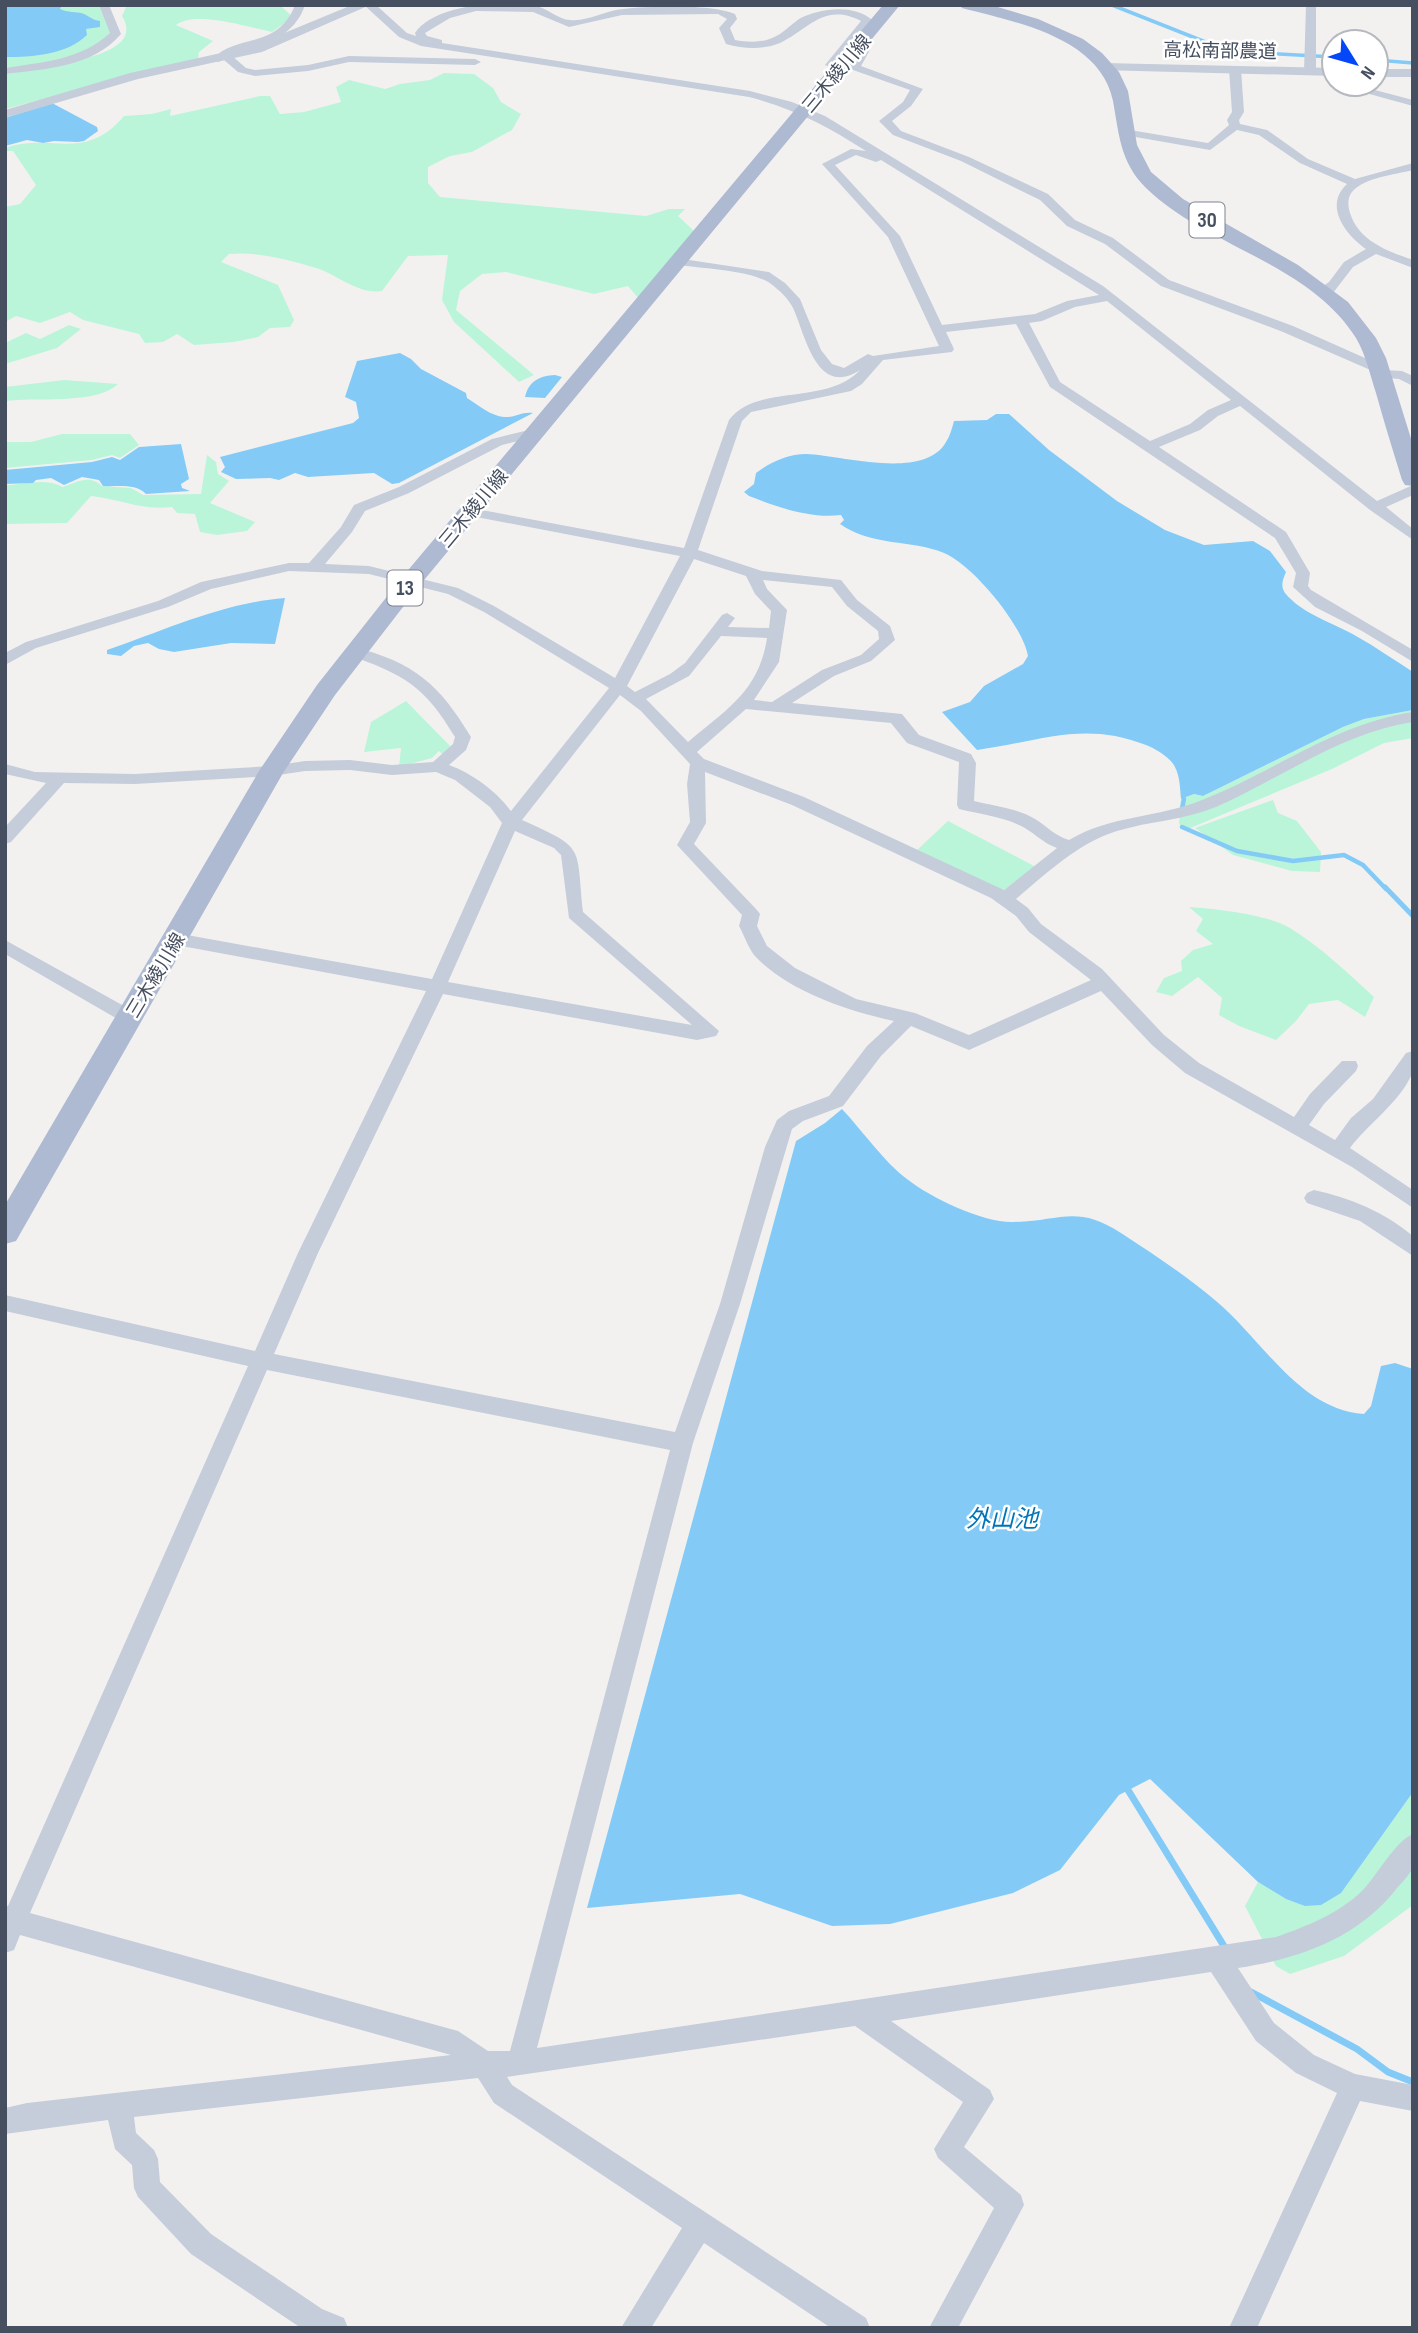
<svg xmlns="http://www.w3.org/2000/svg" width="1418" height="2333" font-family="'Sofia Sans Condensed','Noto Sans JP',sans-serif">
<rect width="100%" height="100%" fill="#f3f1f0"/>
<path fill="#baf5da" d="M5,5H99L112,34L67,63C89,57 142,48 122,16L127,5H284L282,7L293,17L272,32C247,27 196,10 176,25L213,41L199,52L198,59L5,109V70L8,68L5,67Z
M444,73L474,74L493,88L501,102L521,114L512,130L472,152L450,156L428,167V183L440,197L646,216L669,209H685L678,216L694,231L639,299L628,286L594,294L506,272L482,274L460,291L456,310L534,375L519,382L454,322L442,300L448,255L408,256L382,291C359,295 338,275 316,268C290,260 255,251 229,254L221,262L278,285L294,320L290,327L270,328L258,337L234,342L194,345L177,334L163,342L145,343L139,334L83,320L70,312L40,323L16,316L5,322V207L20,204L36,185L13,151H5V148C53,132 84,163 124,116L152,114L171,109L170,116L260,96H270L280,114L304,112L341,102L336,87L349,80L385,89L400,84L430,80Z
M69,325L81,329L57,348L5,364V343L26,333L40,339Z
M64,380L118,384C97,405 35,397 5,401V387Z
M62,434H130L139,445L120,458L112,455L92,460L5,468V442H31Z
M207,455L216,462L218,474L229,481L210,503L255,522L247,531L217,535L200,532L195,514L177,513L172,507C143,511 119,499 91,496L67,523L5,524V485C26,485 44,477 63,487C77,482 89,474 102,486L131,488L143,495L201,494Z
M406,701L453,749L443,755L439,751L432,758L399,767L401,748L364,752L371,722Z
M1413,710V738L1384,743L1332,769L1188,829L1179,824L1181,799L1194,794L1203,796L1343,727L1364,719Z
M1273,800L1278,813L1297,821L1321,852L1320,872L1292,871L1233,855L1195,828Z
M948,821L1036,867L1002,891L916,851Z
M1189,907C1217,909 1266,914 1290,928C1321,947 1348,973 1374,997L1365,1017L1338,1000L1309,1004L1296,1021L1276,1040L1239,1026L1219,1015L1222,998L1198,977L1172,996L1156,992L1164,978L1182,971L1181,961L1193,950L1213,944L1196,931L1203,919Z
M1413,1792V1905L1344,1956L1290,1974L1276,1966L1245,1906L1258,1882L1286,1899L1340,1893Z"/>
<path fill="#83cbf6" d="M5,5H62L60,9C68,13 76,11 84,14C90,17 93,20 100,21V27L86,29L87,35C66,55 33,57 5,57Z
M52,103L97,127L98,131L84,141L78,142L54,141L43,143L27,140L5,146V118Z
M400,353L411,359L421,369L466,393L467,398C478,405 491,416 504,417C514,418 522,411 533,413L399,483L392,484L374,473L308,477L295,473L279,480L270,478L236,479L221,472L225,467L220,457L353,423L359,418L356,402L345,397L357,361Z
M555,375L562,377L545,398L525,397C529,381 539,376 555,375Z
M996,414H1009L1049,450L1117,501L1165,530L1204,545L1253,541L1270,551L1286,572C1283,579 1280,586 1285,593C1302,614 1334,623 1356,636C1376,647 1394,660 1413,672V710L1364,719L1343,727L1203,796L1194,794L1181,799C1180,788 1180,777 1175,767C1171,758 1156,749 1146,745C1083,720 1039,742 977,750L942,712L970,702L984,686L1023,664L1028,656C1023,626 973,565 944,553C910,539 873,547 840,524L844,520L841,515C811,519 777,507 749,496L744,492L754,484L756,473C770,462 789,454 806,454C841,455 924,481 946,442C950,436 952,428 954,421L987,420Z
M181,444L189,479L181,484L182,488L190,491L146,494C135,483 118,487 103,486L99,480L82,477L64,485L51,478L36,480L33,483L5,484V470L92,462L112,457L120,460L139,447Z
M285,598L275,644L231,643L174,652L159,649L148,643L134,646L121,656L107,654V650C166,630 222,603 285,598Z
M842,1109C861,1129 885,1163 907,1179C931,1198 983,1223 1014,1222C1060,1221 1077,1204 1121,1233C1153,1254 1187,1276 1216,1301C1262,1339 1299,1410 1364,1414L1371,1406L1381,1366L1395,1363L1413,1369V1792L1341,1893L1321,1905L1305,1906L1286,1899L1258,1882L1150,1779L1119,1795L1060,1870L1013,1893L890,1924L832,1926L740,1894L587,1908L796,1141L825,1123Z"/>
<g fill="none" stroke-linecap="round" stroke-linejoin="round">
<path stroke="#83cbf6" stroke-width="3.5" d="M1112,5L1208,43L1260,53L1334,57
M1376,60L1413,63"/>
<path stroke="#83cbf6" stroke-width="4.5" d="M1182,809L1184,799
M1182,827L1237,851L1293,861L1344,855L1363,865L1386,889"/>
<path stroke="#83cbf6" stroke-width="5" d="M1385,887L1413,916"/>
<path stroke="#83cbf6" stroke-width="7" d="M1128,1790L1227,1951
M1251,1992L1357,2049L1388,2072L1413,2082"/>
<path fill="#c5cdda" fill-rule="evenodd" d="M99,5H109L121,34C93,67 46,69 5,74V68C43,62 81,60 110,33Z
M295,5H305C294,38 262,46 231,55L246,68L255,70L308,65L349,56L475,59L481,62L475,65L349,62L308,71L255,76L238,72L224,60L218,62L213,59C234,34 278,50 295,5Z
M364,5H376L407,33L416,36L415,33C434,4 504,0 536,6C547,8 559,20 570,20C587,22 606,10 623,9C650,6 711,4 735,14L737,19L730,28L735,40C747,42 761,43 772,38C783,34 790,25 799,19C820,8 854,4 872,20L838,64L847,68L841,71L825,65L861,21C824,2 808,30 780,43C763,50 744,49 726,44L719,28L727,19L718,14L622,15L569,27L533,12L476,11L450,18L425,33L427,36L442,40V43L750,91L792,102L825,116L1103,286L1377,501L1413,485V495L1386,507L1413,529V540L1370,510L1240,406L1218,416L1200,430L1159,447L1286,532L1310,573L1308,586L1311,590L1413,650V662L1362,631L1315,607L1293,587L1296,573L1275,538L1050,387L1016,324L946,332L954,349L952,352L883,360L862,384L851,391L751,412L742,421L698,550L762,571L841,580L857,600L890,626L895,640L871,661L834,676L792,703L902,714L919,735L971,754L976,763L974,801C994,806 1017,808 1035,819C1047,826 1055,836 1069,840C1111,815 1158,818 1202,800C1274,772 1334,724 1413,712V722C1341,733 1282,778 1216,807C1185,820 1150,821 1117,831C1078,843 1047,873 1016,899L1028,908L1041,924L1102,969L1164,1035L1199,1063L1294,1117L1310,1094L1342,1061H1356L1358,1066L1356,1071L1324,1104L1309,1125L1335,1140L1351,1118L1373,1099L1406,1053L1413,1051C1413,1058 1414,1068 1412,1074C1399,1103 1369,1123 1350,1148L1413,1190V1208L1352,1167L1185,1073L1152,1045L1101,991L969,1050L911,1026L881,1056L843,1106L803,1121L792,1129L740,1304L693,1443L537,2048L1276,1937C1307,1926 1338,1914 1362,1891C1377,1876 1395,1841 1413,1834C1413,1844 1415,1857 1413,1866C1411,1874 1402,1882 1397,1888C1359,1938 1298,1959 1238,1968L1274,2023L1314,2055L1355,2074L1413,2085V2111L1360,2101L1257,2328H1229L1337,2093L1296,2073L1256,2041L1211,1972L891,2021L990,2090L994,2099L964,2147L1021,2195L1024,2205L958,2328H929L994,2208L938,2158L934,2149L963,2102L855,2026L507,2077L512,2085L866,2318L870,2328H831L704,2243L651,2328H621L682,2228L494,2103L478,2078L134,2117L136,2133L154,2150L158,2159L160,2182L211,2234L322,2309L344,2318L348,2328H301L191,2254L138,2197L134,2188L132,2165L115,2149L108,2120L5,2134V2108L27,2103L451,2055L20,1935L14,1950L5,1953V1906H8L248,1366L5,1311V1295L255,1351L298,1253L426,991L176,945L170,943L167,939L170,935L176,933L432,979L502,823L490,807L455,780L436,772L392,775L350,770L305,771L272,776L135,784L64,783L11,842L5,844V827L46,783L5,774V764L35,772L135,774L272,766L305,761L350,760L392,765L433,762L453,744L455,737C424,685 404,675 349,655L346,652L354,647C415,663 439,684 471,737L466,750L449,765C473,774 495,790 511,811L609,688L484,612L448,594L369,574L289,571L211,589L168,607L36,648L5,665V653L26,642L158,601L201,582L289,563H309L341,527L354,505L399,487L492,439L537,428L544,432L542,435L502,445L409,493L365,511L352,532L325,564L369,566L458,588L494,606L615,678L680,556L471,516L464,512L466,509L471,508L684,548L729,420C757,383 827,406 860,370C816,399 805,333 793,308C788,298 779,290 771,284C752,270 704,269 680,265L676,264V258L769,272L785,283L800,299L821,350L832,364L844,368L868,354L873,356L939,346L888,237L822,164L851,149L866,151C827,126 795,109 749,97L421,46L399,37ZM856,155L876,162L881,160L1099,295L1067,301L1035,314L942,325L900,236L835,165ZM1107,301L1231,400L1208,410L1190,424L1150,441L1060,382L1029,323L1042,321L1075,307ZM694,559L746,576L755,594L771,611L769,628L728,627L735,618L727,613L722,615L685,663L670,674L635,692L627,686ZM763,580L832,587L847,606L878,631L879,639L861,655L822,670L772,702L754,700L779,662L787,610L767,589ZM721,636L767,638C759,691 727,709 688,742L646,699L689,676ZM620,695L641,711L690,764L687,784L690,822L677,845L742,915L739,926C744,935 748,947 754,955C787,991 848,1011 894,1021L867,1046L829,1096L789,1111L777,1120L765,1147L720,1304L675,1432L274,1354L318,1253L443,994L697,1040L716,1036L719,1031L583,912C576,844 586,849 522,820ZM746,709L891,723L907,743L959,762L957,805L959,809C979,814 1000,816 1019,825C1033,831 1042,843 1057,848L1004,890L804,797L704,759L697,752ZM705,772L792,805L991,898L1016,916L1029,932L1091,980L969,1035L915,1013L856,999L795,968L767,946L757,926L760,914L757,910L694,844L706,823ZM515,831L554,848L561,855L569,918L692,1025L448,982ZM267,1370L670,1450L510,2051H488L458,2031L30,1913Z
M1306,5H1316V71L1310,74L1304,71Z
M855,44L871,48L861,66L923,89L911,106L892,121L901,131L969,157L1048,194L1075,220L1113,238L1169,280L1293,326L1383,366L1384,370L1402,371L1413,376V386L1399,379L1375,377V372L1283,332L1161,286L1105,244L1067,226L1040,200L961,161L893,135L879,121L903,102L910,90L853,70L849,65L860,50L855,48Z
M1235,66L1241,69L1244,112L1239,120L1240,124L1267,130L1308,159L1355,179L1413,163V170C1394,175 1365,177 1352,192C1347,198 1348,207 1350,213C1359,241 1387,251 1413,260V268L1376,254L1353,267L1333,293L1319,295V289L1329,282L1344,262L1366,249C1346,235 1323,206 1347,184L1300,163L1259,135L1237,130L1210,150L1124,135L1118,132L1124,129L1208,143L1229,125L1227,120L1232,112L1229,69Z
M1333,84H1352L1413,100V106Z
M5,940L124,1006L137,1009L140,1014L137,1019L131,1021L114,1017L5,954Z
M1314,1190C1351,1198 1384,1212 1413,1236V1256L1360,1221L1307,1203L1304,1198L1307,1193Z"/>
<path fill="#c5cdda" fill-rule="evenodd" d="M352,5H370L262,52L138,79L5,118V110L130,73L253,46Z
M1104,63L1334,68V76L1099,70L1097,67Z
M1376,69H1413V77H1376Z"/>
<path fill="#adbad2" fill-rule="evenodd" d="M883,5H900L420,585L335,695L283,773L16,1241L5,1244V1205L259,771L317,685L404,575Z
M960,5H991L1038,19L1083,39L1102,53L1119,72L1128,91L1137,145L1151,172L1183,199L1298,265L1348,302L1376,338L1386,358L1413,445V486L1405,485L1402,480C1393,451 1384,422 1376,393C1370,375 1366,355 1356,338C1309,263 1207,247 1146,188C1120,162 1119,134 1113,101C1100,37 1015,22 962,8Z"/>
</g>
<g text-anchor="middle" stroke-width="5" stroke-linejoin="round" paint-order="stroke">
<g font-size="19" fill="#464f60" stroke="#fff">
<text transform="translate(1220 50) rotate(1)" y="7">高松南部農道</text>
<text transform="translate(836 73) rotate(-50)" y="7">三木綾川線</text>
<text transform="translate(473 508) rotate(-50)" y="7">三木綾川線</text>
<text transform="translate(155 975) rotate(-59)" y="7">三木綾川線</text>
</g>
<g fill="#fff" stroke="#7e8490" stroke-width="2">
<rect x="1189.5" y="202.5" width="35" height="35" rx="5"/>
<rect x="387.5" y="570.5" width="35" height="35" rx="5"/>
</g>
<g font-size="21" font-weight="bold" fill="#464f60">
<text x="1207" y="227">30</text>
<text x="405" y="595">13</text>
</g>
<g font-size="24" font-style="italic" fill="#0074b9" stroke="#fff">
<text x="1002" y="1527">外山池</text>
</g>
</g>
<rect width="1418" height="2333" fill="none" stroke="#464f60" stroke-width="14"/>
<g transform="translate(1355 63) rotate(127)"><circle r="33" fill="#ffffff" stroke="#b5b9bf" stroke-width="2"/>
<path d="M0-5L12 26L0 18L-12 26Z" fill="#0447f9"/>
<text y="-10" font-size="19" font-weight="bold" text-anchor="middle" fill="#464f60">N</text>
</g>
</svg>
